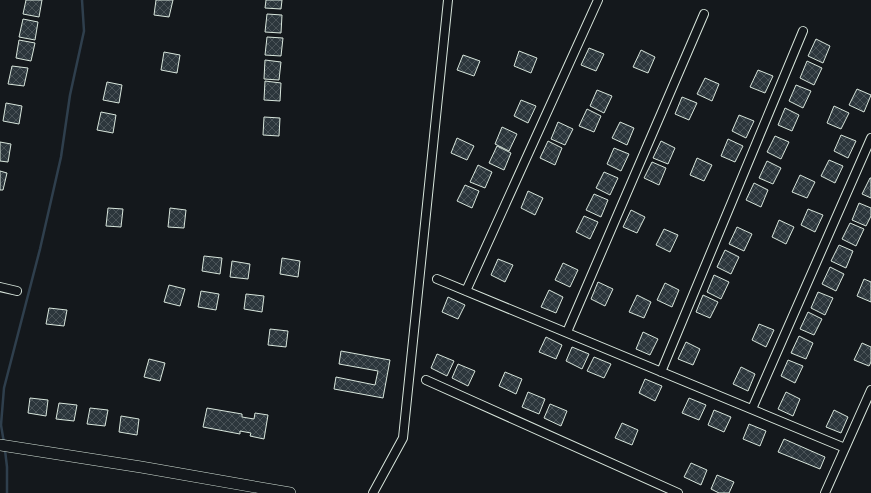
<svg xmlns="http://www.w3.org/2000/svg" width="871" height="493" font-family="Helvetica,sans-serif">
<defs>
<pattern id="building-cross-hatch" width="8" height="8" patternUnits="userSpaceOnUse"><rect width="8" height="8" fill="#2c363c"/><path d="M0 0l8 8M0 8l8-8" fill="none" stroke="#4a5358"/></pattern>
</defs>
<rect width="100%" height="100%" fill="#14181c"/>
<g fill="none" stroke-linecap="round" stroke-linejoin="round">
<path stroke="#2f3f4d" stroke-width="2.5" d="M4,443L1,425L4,388L40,249L61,157L70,95L84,31L82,0
M5,450L7,467V493"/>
</g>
<path fill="url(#building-cross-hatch)" stroke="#d8e6dc" d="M26,0H42L39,17L23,14Z
M156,0H173L169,17L154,15Z
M266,0H282L281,9L265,8Z
M267,14L282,15L281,33L265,32Z
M23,19L38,22L35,40L19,37Z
M267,37L283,38L281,56L265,55Z
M816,39L830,46L823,63L808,56Z
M19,40L35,43L31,61L16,58Z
M589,48L604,54L596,71L581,65Z
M641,50L655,57L648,73L633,67Z
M519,51L537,58L531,73L514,66Z
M164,52L180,55L177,73L161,70Z
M463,55L480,61L474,76L457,70Z
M265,60L281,62L279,80L264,79Z
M807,61L822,68L814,85L800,78Z
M12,66L28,68L24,86L8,84Z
M758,70L773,76L765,93L750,87Z
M705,78L719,84L712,101L697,94Z
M265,81L281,83L280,101L264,100Z
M107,82L122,85L119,103L103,100Z
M796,85L811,91L803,108L789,101Z
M857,89L871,95L864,112L849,105Z
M597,90L612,96L604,113L590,106Z
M682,97L697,103L689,120L675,114Z
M521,100L536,106L528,123L514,116Z
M6,103L22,106L19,124L3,121Z
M834,106L849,113L841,129L827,123Z
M785,108L799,115L792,131L778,125Z
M587,109L601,116L594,132L579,126Z
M101,112L116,115L113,133L97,130Z
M739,115L754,121L746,138L732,131Z
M264,117L280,118L279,136L263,135Z
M558,122L573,129L565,145L551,139Z
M620,122L634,128L627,145L612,138Z
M502,127L517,134L509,151L495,144Z
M841,135L856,141L848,158L834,151Z
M775,136L789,142L781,159L767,152Z
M457,138L474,146L467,160L451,153Z
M728,139L743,146L735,162L721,156Z
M548,141L562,148L555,165L540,158Z
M661,141L675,148L668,164L653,158Z
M0,142L11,144L8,162L0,161Z
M497,146L511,153L504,170L489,163Z
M614,148L629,154L621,171L607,164Z
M697,158L712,165L704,181L690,175Z
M829,160L843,166L835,183L821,176Z
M767,161L781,168L773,184L759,178Z
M652,162L666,168L659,185L644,178Z
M478,165L492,172L485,188L470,182Z
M0,171L7,173L3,190H0Z
M604,172L618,178L610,195L596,188Z
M800,175L815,182L807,198L792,192Z
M870,178H871V198L862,194Z
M754,183L768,190L761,207L746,200Z
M465,185L479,191L472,208L457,201Z
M528,191L543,198L535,215L521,208Z
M594,194L608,200L601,217L586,210Z
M859,203L871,208V216L866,226L852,220Z
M108,208L123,209L121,227L106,226Z
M170,208L186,210L184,228L168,227Z
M808,209L823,215L815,232L801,225Z
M631,210L645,217L637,233L623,227Z
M584,216L598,222L590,239L576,232Z
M779,220L794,227L786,244L772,237Z
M850,223L864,229L856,246L842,239Z
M737,227L752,234L744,251L729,244Z
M664,229L678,235L670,252L656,245Z
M839,245L853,251L846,268L831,261Z
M725,250L739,257L731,274L717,267Z
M204,256L222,258L220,274L202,271Z
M282,258L300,261L298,277L280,274Z
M498,259L513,265L505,282L491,275Z
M232,261L250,264L248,279L230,277Z
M563,263L578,270L570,287L555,280Z
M830,267L844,274L836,291L822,284Z
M714,275L729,282L721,299L707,292Z
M864,279L871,282V302L857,296Z
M598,282L613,289L605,306L591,299Z
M665,283L679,290L672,307L657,300Z
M169,285L185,289L180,306L164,302Z
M549,290L563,297L556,313L541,307Z
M201,291L219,294L216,310L198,307Z
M818,292L833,298L825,315L811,308Z
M246,294L264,296L262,312L244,309Z
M637,295L651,302L644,318L629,312Z
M703,295L718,302L710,318L696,312Z
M448,297L465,305L458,319L442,312Z
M49,308L67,310L64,326L46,324Z
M808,312L822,319L814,335L800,329Z
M759,324L774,330L766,347L752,340Z
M270,329L288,331L286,347L268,345Z
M643,332L658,339L650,355L636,349Z
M799,336L813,343L806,359L791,353Z
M546,337L562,345L556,359L539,352Z
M686,342L700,349L693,365L678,359Z
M862,343L871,347V362L869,366L854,360Z
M572,347L589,354L582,369L566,361Z
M341,351L390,360L383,398L334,389L336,377L375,385L378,371L339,364Z
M437,354L454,361L447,376L431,368Z
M594,357L611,364L604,378L587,371Z
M149,359L165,363L160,381L144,377Z
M788,360L803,366L795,383L781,376Z
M458,364L475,371L468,386L452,378Z
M741,367L755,374L748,391L733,384Z
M505,372L522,379L516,394L499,386Z
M645,379L662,386L655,401L639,393Z
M528,392L545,399L539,414L522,407Z
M786,392L800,399L793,416L778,409Z
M30,398L48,400L46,416L28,413Z
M689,398L706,405L699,420L682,413Z
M59,403L77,405L74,421L56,419Z
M550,404L567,411L561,426L544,418Z
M90,408L108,410L105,426L87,424Z
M207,408L242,414V417L254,419L255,413L268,415L264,439L250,436L251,433L240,431V434L203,427Z
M714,410L731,417L724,432L708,425Z
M834,410L848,417L841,433L826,427Z
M121,416L139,419L137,435L119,432Z
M622,423L638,430L632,445L615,438Z
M749,424L766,431L760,446L743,439Z
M784,439L825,457L820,469L778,452Z
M691,463L707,470L701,485L684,477Z
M717,475L734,482L729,493H719L711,489Z"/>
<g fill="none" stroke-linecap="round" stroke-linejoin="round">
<defs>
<path id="street" d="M437,279L845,448
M0,287L17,291
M466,291L598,0
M567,332L704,14
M661,372L803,31
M426,380L678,493
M752,409L871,138
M373,493L403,438L448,0
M825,493L871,390"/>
<path id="secondary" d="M0,445L141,467L290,493"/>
</defs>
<use href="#street" stroke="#d8e6dc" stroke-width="10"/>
<use href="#secondary" stroke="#d8e6dc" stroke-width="12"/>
<use href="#street" stroke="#14181c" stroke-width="8"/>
<use href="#secondary" stroke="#14181c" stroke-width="11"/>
</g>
</svg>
